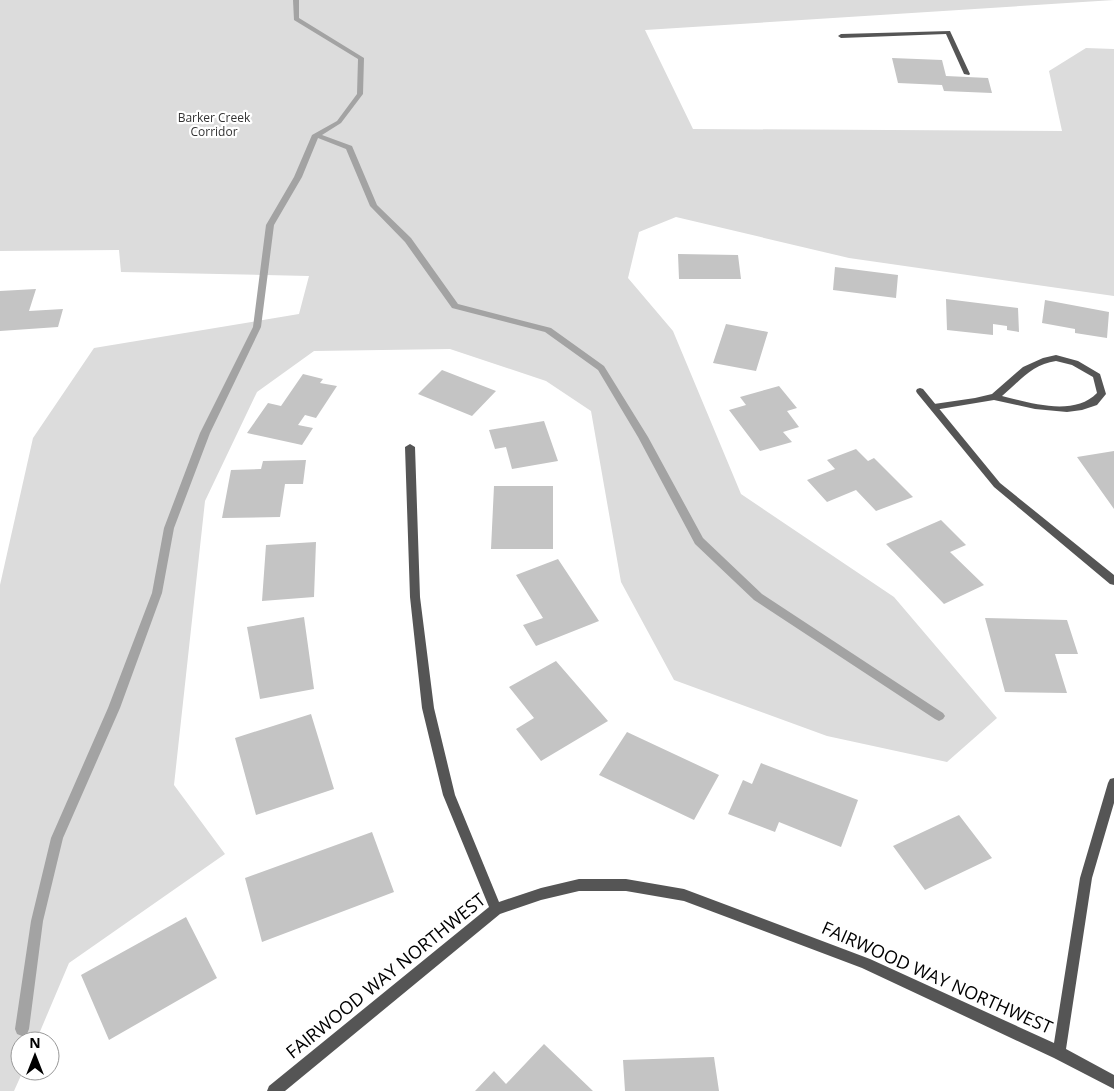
<svg xmlns="http://www.w3.org/2000/svg" width="1114" height="1091" font-family="'Open Sans',sans-serif">
<rect width="100%" height="100%" fill="#fff"/>
<path fill="#dcdcdc" d="M0,0H1114L645,30L693,129L1062,131L1049,71L1086,48L1114,49V296L849,258L676,217L639,232L628,278L673,331L741,494L894,597L997,718L947,762L827,736L674,680L621,582L591,411L546,381L450,349L314,351L257,392L205,501L174,785L225,854L69,963L36,1041H20V1071H23L14,1091H0V585L33,438L94,348L299,314L309,276L121,272L119,250L0,251Z"/>
<g fill="none" stroke-linecap="round" stroke-linejoin="round">
<path fill="#a3a3a3" fill-rule="evenodd" d="M293,0H299V18L364,58L363,94L341,123L322,135L352,146L377,205L411,238L458,304L551,328L604,366L648,437L703,538L762,594L943,713L945,716L943,719L939,721L935,719L754,600L695,544L638,437L598,370L545,332L452,308L405,242L370,206L346,149L318,138L302,177L274,225L261,327L210,433L174,528L162,593L120,708L63,838L43,921L29,1029L27,1034L22,1036L17,1034L15,1029L31,921L51,838L108,708L152,593L164,528L200,433L253,327L266,225L294,177L312,135L337,121L357,94L358,59L294,20Z"/>
</g>
<path fill="#c4c4c4" d="M892,58L942,60L946,76L988,78L992,93L944,91L942,85L898,83Z
M678,254L738,255L741,279H679Z
M835,267L898,275L896,298L833,290Z
M36,289L29,311L63,309L58,327L0,331V291Z
M946,299L1018,308L1019,332L1007,330V326L993,324V335L947,330Z
M1045,300L1109,312L1107,338L1075,333V329L1042,323Z
M726,324L768,332L756,371L713,363Z
M442,370L496,391L472,416L418,394Z
M303,374L323,379L320,383L337,386L316,418L305,415L298,425L313,428L302,445L247,433L268,403L281,406Z
M779,386L797,408L787,411L799,427L783,432L792,442L760,451L729,410L746,405L740,397Z
M544,421L558,461L512,469L506,447L495,449L489,430Z
M856,449L868,461L874,458L913,497L876,511L856,490L827,502L807,480L835,469L827,460Z
M1114,451V509L1077,457Z
M306,460L303,484H285L280,517L222,518L231,470L261,469L263,461Z
M494,486H553V549H491Z
M941,520L966,545L950,552L984,585L944,604L886,544Z
M316,542L314,597L262,601L266,545Z
M558,559L599,621L536,646L523,625L543,618L516,575Z
M304,617L314,689L260,699L247,627Z
M985,618L1067,620L1078,654H1055L1067,693L1005,692Z
M556,661L608,721L541,761L516,729L534,718L509,687Z
M311,714L334,789L256,815L235,738Z
M627,732L719,775L694,820L599,775Z
M761,763L858,800L841,847L779,822L775,832L728,814L743,780L752,784Z
M959,815L992,858L925,890L893,846Z
M372,832L394,892L262,942L245,878Z
M186,917L217,978L109,1040L81,975Z
M544,1044L593,1091H475L494,1071L506,1084Z
M714,1057L719,1091H625L623,1060Z"/>
<g fill="none" stroke-linecap="round" stroke-linejoin="round">
<path fill="#555" fill-rule="evenodd" d="M1056,355L1078,361L1100,374L1106,394L1097,405L1082,410L1067,412L1035,409L994,400L934,410L929,407L934,404L975,398L992,394L1023,367L1043,358ZM1056,361L1072,365L1093,377L1097,393C1074,417 1030,403 1002,396C1019,382 1032,364 1056,361Z"/>
<path fill="#555" fill-rule="evenodd" d="M950,31L970,74L969,75L964,74L946,34L841,38L838,36L841,34Z
M920,388L923,389L1000,483L1114,575V585L1110,584L994,487L917,393L916,391L917,389Z
M410,444L415,447L420,597L434,708L455,795L499,902L541,888L579,879H626L684,889L870,959L1054,1043L1080,878L1108,783L1110,779L1114,778V803L1092,878L1066,1049L1114,1075V1089L1054,1058L862,968L684,901L626,891H579L541,900L500,914L285,1091H267L269,1086L489,907L443,795L422,708L410,597L405,447Z"/>
</g>
<g text-anchor="middle" stroke-width="4.5" stroke-linejoin="round" paint-order="stroke">
<g font-size="12" fill="#333" stroke="#fff">
<text x="214" y="122">Barker Creek<tspan x="214" dy="14">Corridor</tspan></text>
</g>
<g font-size="18" fill="#000" stroke="#fff">
<text transform="translate(386 976) rotate(-39)" y="6">FAIRWOOD WAY NORTHWEST</text>
<text transform="translate(937 978) rotate(24)" y="6">FAIRWOOD WAY NORTHWEST</text>
</g>
</g>
<g transform="translate(35 1056)"><circle r="24" fill="#ffffff" stroke="#999999"/>
<path d="M0-4L9 19L0 12L-9 19Z" fill="#000000"/>
<text y="-8" font-size="14" font-weight="bold" text-anchor="middle" fill="#000000">N</text>
</g>
</svg>
